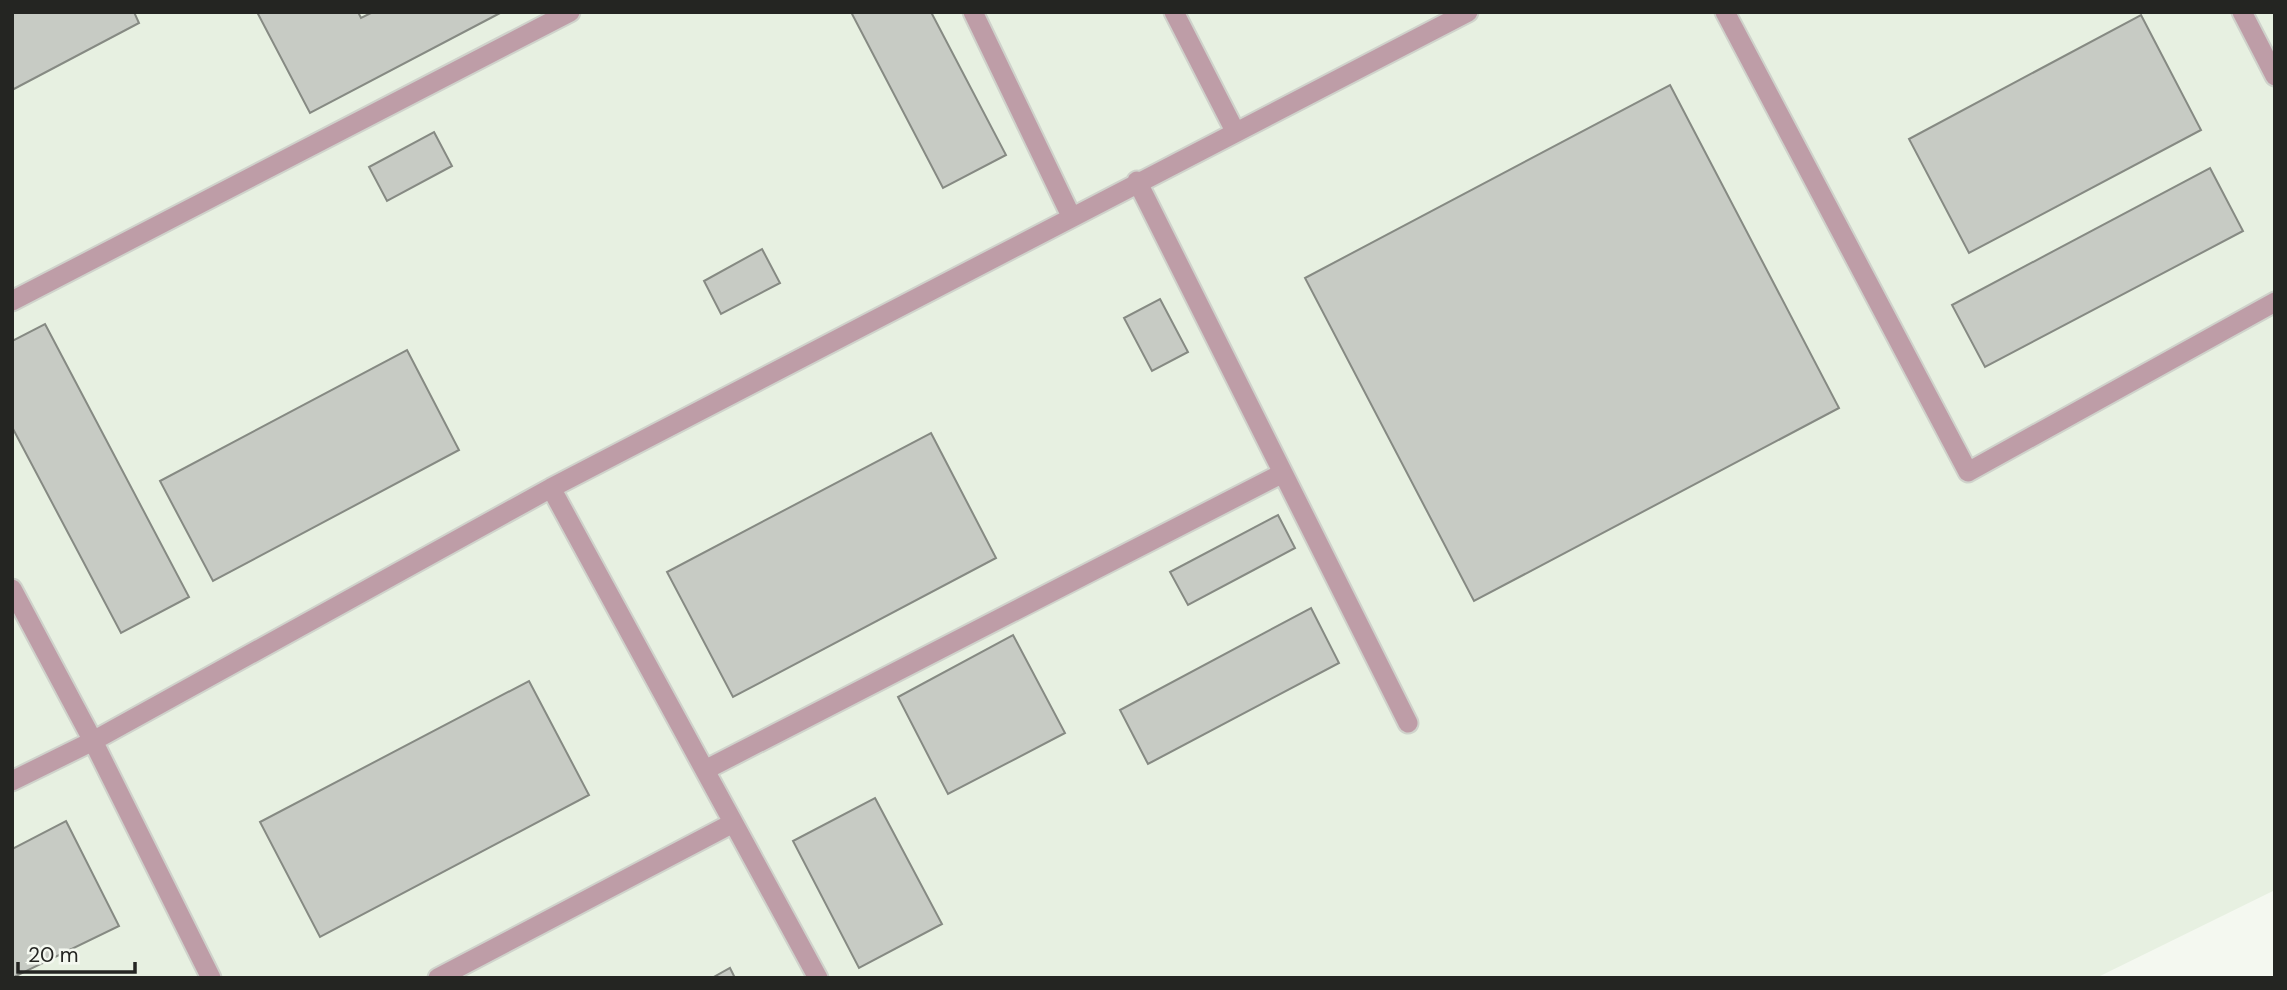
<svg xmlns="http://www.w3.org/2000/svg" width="2287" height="990" font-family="'DM Sans',sans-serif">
<rect width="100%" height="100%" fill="#f4f8f0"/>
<path fill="#e7f0e1" d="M12,12H2275V890L2096,978H12Z"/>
<path fill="#c7cbc4" stroke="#868a83" stroke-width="2" d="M12,12H134L139,23L12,90Z
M257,12H358L361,18L373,12H502L310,113Z
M851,12H931L1006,155L943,188Z
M2141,15L2201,130L1969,253L1909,139Z
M1670,85L1839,408L1474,601L1305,278Z
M434,132L452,166L387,201L369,167Z
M2210,168L2243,231L1985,367L1952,305Z
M762,249L780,283L721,314L704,281Z
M1160,299L1188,352L1152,371L1124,318Z
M45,324L189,597L121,633L12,427V341Z
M407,350L459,450L213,581L160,481Z
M931,433L996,558L733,697L667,572Z
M1278,515L1295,548L1188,605L1170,572Z
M1311,608L1339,663L1148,764L1120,710Z
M1013,635L1065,733L948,794L898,697Z
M529,681L589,795L320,937L260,822Z
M875,798L942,924L859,968L793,841Z
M66,821L119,926L12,978V849Z
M730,968L735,978H712Z"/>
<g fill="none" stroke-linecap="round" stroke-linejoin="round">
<defs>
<path id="lane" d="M973,12L1071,216
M1174,12L1235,131
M1725,12L1968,472L2275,302
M2242,12L2275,76
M1137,181L1408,723
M12,301L570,12
M551,488L818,978
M12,589L93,741L211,978
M705,770L1283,473
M12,781L93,741L551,488L1468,12
M438,978L733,823"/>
</defs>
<use href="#lane" stroke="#cfd2cb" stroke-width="23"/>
<use href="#lane" stroke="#be9da7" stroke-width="19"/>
</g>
<rect width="2287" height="990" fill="none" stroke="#242522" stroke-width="28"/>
<path d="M18 962v10h117v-10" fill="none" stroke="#242522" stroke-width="3.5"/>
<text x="28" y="962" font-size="21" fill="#242522" stroke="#f4f8f0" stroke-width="5" paint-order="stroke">20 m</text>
</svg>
